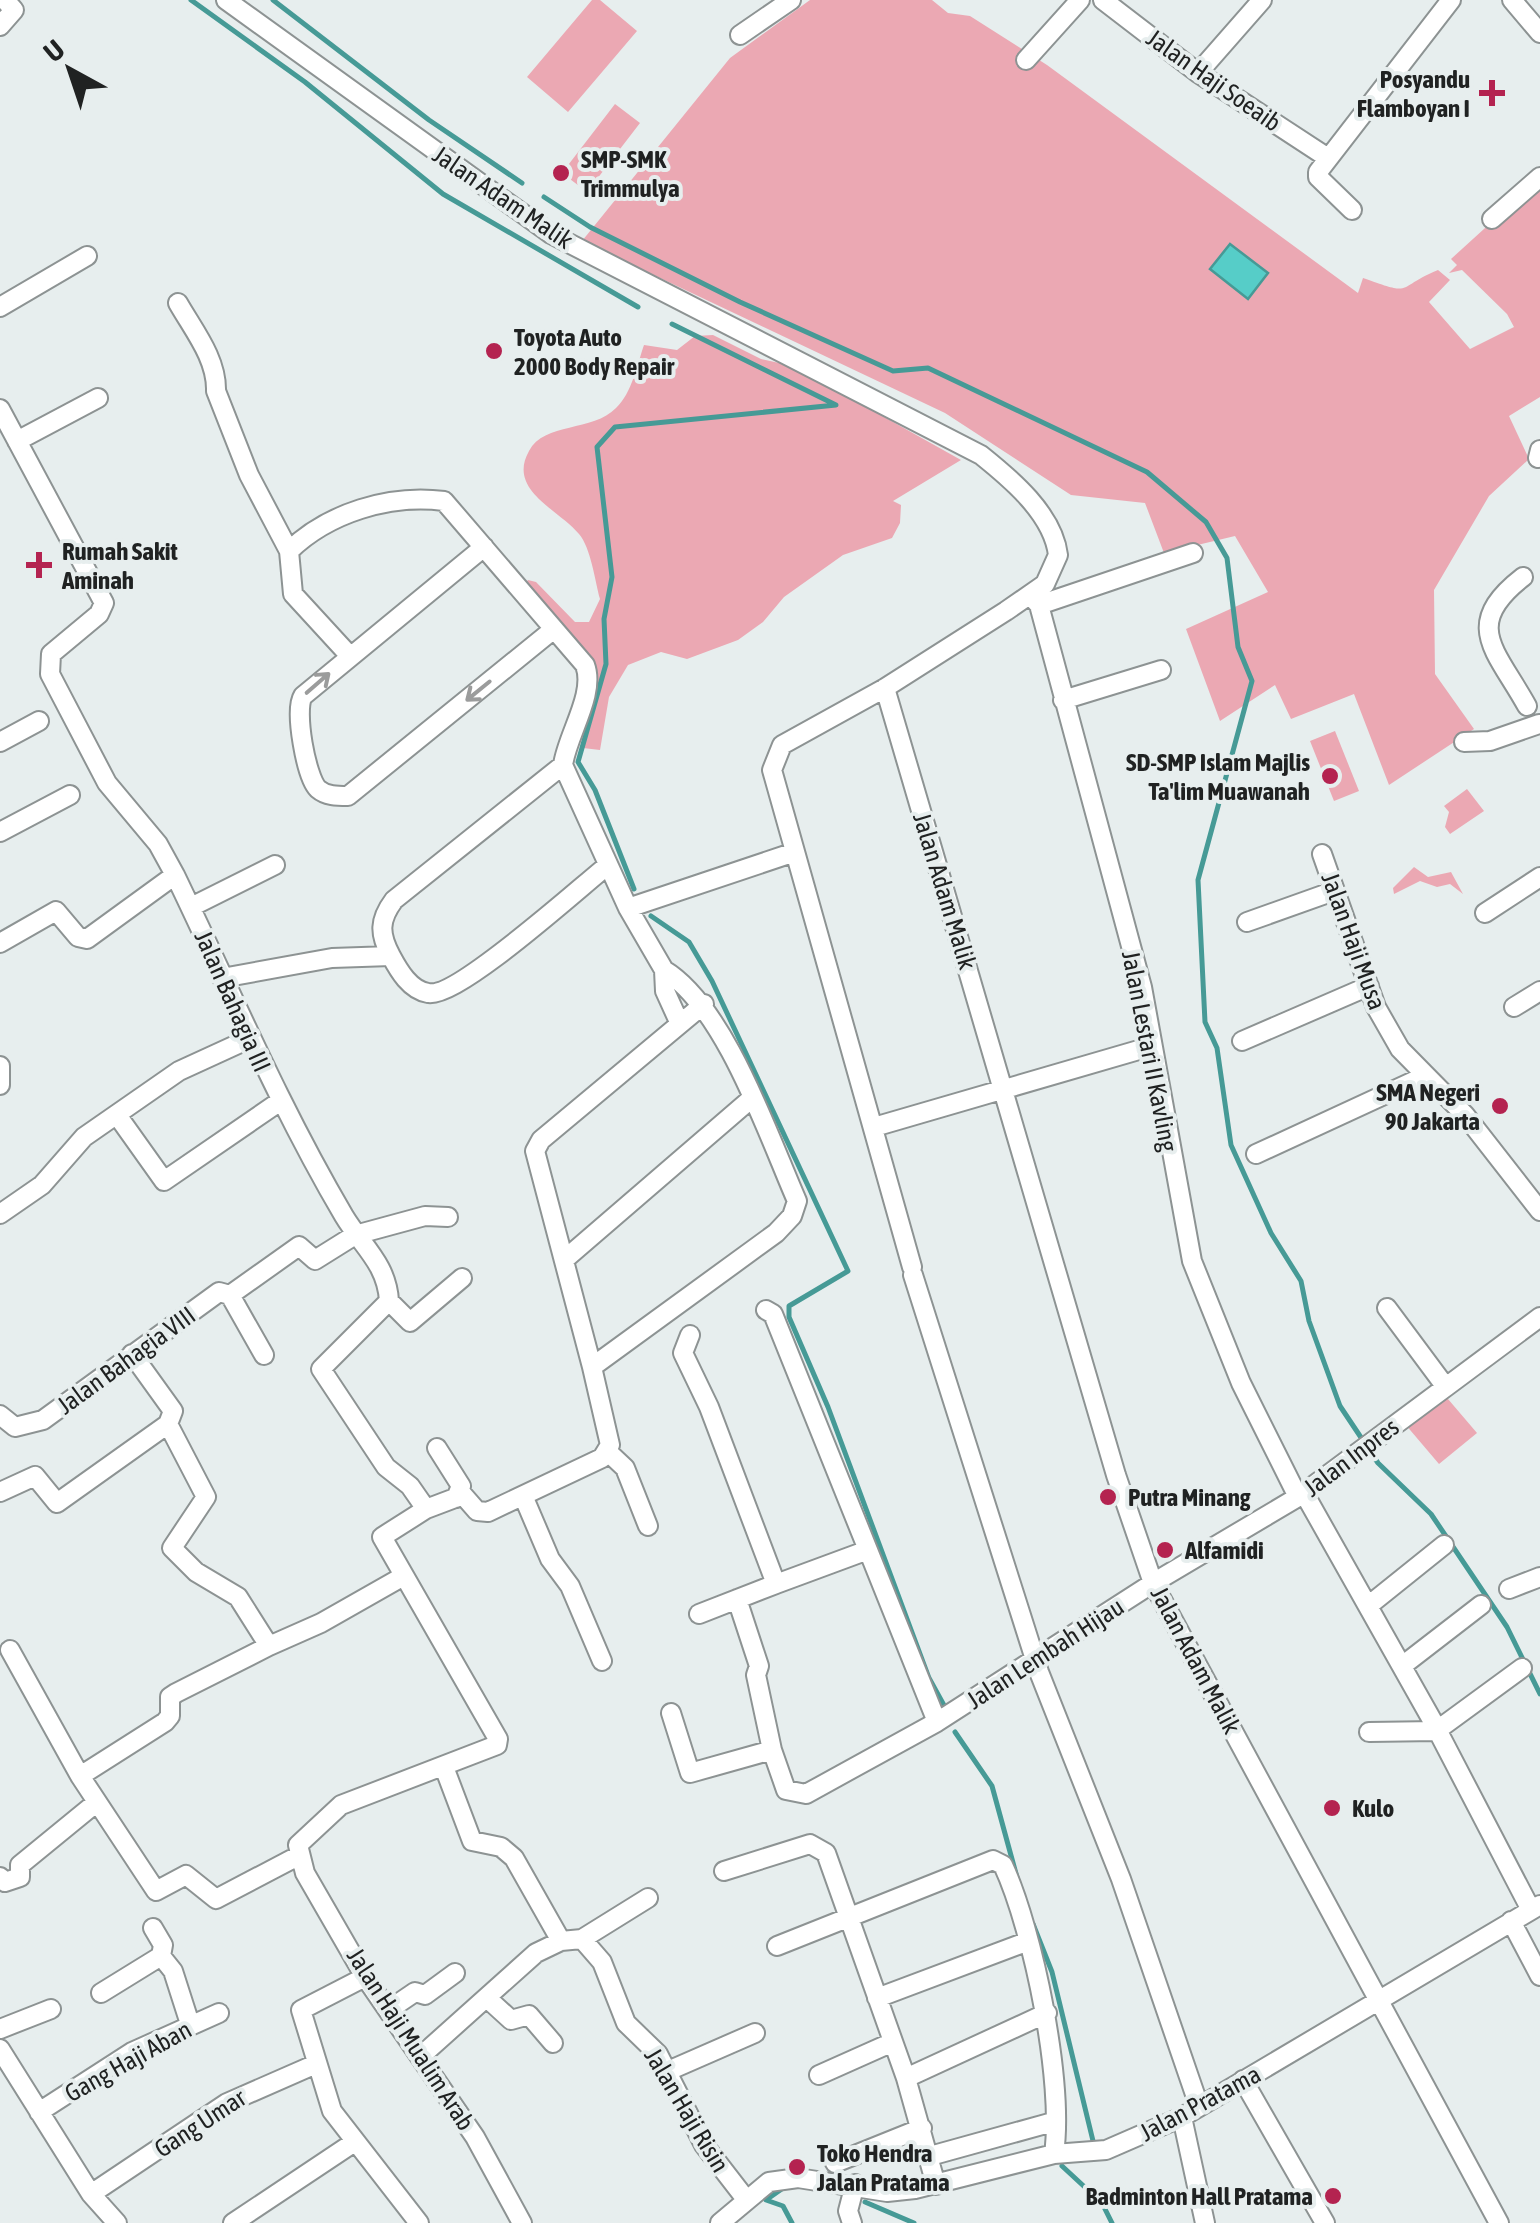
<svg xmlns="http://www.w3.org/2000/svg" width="1540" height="2223" font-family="'Asap Condensed',sans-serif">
<rect width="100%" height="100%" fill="#e7eeee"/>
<path fill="#eba8b3" d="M592,0H600L637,31L568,112L527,77Z
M810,0H932L948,13L970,16L1047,65L1358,293L1363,278C1416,297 1394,288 1438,270L1450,280L1429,302L1470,349L1514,327L1507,314L1462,270L1449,273L1457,265L1451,259L1540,178V397L1509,416L1529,459L1489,496L1434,590L1435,674L1474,729L1389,785L1354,694L1291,719L1275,685L1220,721L1186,629L1268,592L1235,536L1164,553L1145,503L1071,495L945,413L582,241L730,58Z
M615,104L640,123L587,192L562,173Z
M713,335L761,359L793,366L961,460L893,501L901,505L900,523L892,538L843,555L784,597L763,622L738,640L687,659L661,652L628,665L609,697L600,750L583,748C578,719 599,693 595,663L524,585L528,580L536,582L575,622H589L600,599C595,581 591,548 579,534C558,509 507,490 529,451C544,422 593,432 616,408C632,393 637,365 644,345L677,350L695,336Z
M1335,731L1359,791L1334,801L1310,741Z
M1467,789L1484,811L1450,834L1445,827L1449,812L1444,806Z
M1414,867L1428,877L1451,872L1463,894L1450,884L1437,887L1420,881L1394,894L1393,888Z
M1442,1392L1477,1433L1439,1464L1405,1424Z"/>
<path fill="#56cdc8" stroke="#469a96" stroke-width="2.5" d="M1230,244L1268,273L1248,299L1210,269Z"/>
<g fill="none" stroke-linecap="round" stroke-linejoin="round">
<path stroke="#469a96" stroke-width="5" d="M191,0L305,82L443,194L638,307
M273,0L429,120L522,183
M544,197L590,227L740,302L893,371L928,368L1147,472L1206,522L1227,558L1238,647L1252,681L1198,880L1205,1022L1217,1048L1231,1145L1271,1233L1301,1281L1309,1321L1340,1406L1378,1463L1431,1514L1507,1627L1540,1694
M634,889L595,790L578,762L606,664L604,619L612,577L597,447L615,427L836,405L672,324
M651,916L689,942L712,981L848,1271L789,1306V1317L828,1407L929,1678L946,1709
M955,1732L992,1786L1018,1881
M1033,1924L1052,1972L1094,2145
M1062,2166L1102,2203L1112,2223
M786,2186L766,2200L783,2206L792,2223
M865,2202L914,2223"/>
<defs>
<path id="minor" d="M226,0L551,234L981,455C1011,479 1053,514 1058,555L1045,584L1006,611L885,688L782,745L772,770L912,1267
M1103,0L1198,73L1328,158
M1512,0L1540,33
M0,26L14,10L5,0
M740,35L791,0
M1026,60L1080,0
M1198,73L1262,0
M1352,210L1318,177V172L1451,0
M1492,219L1540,177
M178,303C194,331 217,359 216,391L249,475L289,551
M0,307L87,256
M0,409L104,603L99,614L51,654L50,674L107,783L158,844L175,875C231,991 278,1104 344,1216C362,1246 387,1264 389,1301
M17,441L98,398
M1538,458L1540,450
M484,547L303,696C294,710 306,777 318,789C326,796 337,796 348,796L554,629
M1523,577C1461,625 1496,650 1527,706
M1030,595L1039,605L1142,987L1192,1261L1241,1383L1298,1497
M1039,605L1193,553
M349,655L293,594L289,551C328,513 389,494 444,501L585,665C596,694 567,735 563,765L628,908L664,970L665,991L680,1024
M885,688L1116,1475L1153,1583L1499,2223
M1063,700L1161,670
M0,742L39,721
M1464,742L1490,741L1539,724
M563,765L394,900C379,920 379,934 391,956C399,971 410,990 428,993C457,999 579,888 608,865
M0,832L70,795
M1322,854L1376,1007L1400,1049L1465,1115L1540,1211
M191,907L275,865
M628,908L792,853
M1485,913L1540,877
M1247,922L1334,891
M0,943L56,911L78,937L87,939L175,875
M664,970C725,1007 768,1135 797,1201L792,1216L776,1233L592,1367L535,1151L541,1140L704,1004
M222,978L332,958L391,956
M1514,1007L1540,991
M1242,1041L1369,986
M0,1066V1085
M117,1115L164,1181L279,1102
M874,1127L1149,1047
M1256,1154L1425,1076
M0,1214L42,1185L84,1137L179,1071L251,1038
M564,1260L752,1098
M913,1275L1039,1672L1121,1879L1199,2106
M230,1295L264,1355
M1387,1308L1445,1386
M766,1310L773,1314L868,1550
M690,1335L683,1353L709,1407L776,1584L868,1550L937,1722
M0,1415L15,1427L43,1420L219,1292L230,1295L299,1246L315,1260L355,1235L425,1216L448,1217
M168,1424L206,1497L172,1548L196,1572L238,1597L269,1646L321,1623L402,1577
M437,1448L461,1486L456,1498
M608,1452L625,1468L648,1526
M0,1492L35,1476L57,1503L168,1424L173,1411L132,1354
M1304,1493L1432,1720L1531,1910
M524,1498L550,1559L570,1586L602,1661
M426,1509L410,1486L386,1467L321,1369L389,1301L410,1322L462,1278
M1509,1589L1540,1577
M737,1599L759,1666L756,1675L772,1750
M1368,1606L1444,1545
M699,1614L776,1584
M10,1650L80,1776L156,1891L186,1875L216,1899L298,1856
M1402,1666L1481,1605
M671,1713L690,1773L772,1750L786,1790L806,1794L937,1722L1153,1583L1298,1497L1540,1317
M1369,1732L1436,1731L1522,1668
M444,1767L472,1841L501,1847L514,1858L561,1941
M80,1776L165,1722L170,1716V1697L176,1693L269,1646
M724,1871L810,1844L826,1853L906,2078L936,2185
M0,1877L5,1882L20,1877V1865L97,1802
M1511,1921L1540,1976
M582,1939L648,1898
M777,1946L993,1860L1003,1865C1034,1932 1064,2083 1054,2154
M161,1956L173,1971L190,2024
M365,1977L301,2010L332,2111L419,2223
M101,1993L161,1956L163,1945L153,1928
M877,1998L1026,1942
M488,1999L511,2020L529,2015L553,2043
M390,2009L415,1992L425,1995L455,1973
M0,2029L51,2009
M0,2049L91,2194L117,2223
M421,2056L536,1953L561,1941L582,1939L602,1962L626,2023L658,2054L704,2145L745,2198
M668,2071L755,2033
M819,2075L893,2042
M906,2078L1047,2013
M1243,2080L1325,2223
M39,2112L132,2052L219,2013
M1182,2117L1205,2223
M930,2156L1053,2122
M835,2163L922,2128
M91,2194L227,2103L316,2064
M233,2223L353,2143
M522,2223L475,2137L365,1977L305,1873L298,1845L341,1805L497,1745L498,1739L382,1537L426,1509L463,1495L477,1511L488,1512L602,1458L610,1445L592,1367
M720,2223L769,2182L798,2178L887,2192L915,2189L1054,2154L1106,2150L1182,2117L1540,1905
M852,2223L848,2211L855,2184"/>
</defs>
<use href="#minor" stroke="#8d9393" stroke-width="22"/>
<use href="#minor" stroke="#fff" stroke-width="18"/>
</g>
<defs><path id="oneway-shaft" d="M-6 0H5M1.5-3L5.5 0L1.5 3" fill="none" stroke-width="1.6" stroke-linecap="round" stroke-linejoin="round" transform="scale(2.5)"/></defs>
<g stroke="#9b9c9c">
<use href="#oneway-shaft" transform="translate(318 683) rotate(-41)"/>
<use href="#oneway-shaft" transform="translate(478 691) rotate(141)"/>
</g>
<g fill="#b42350" stroke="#e7eeee" stroke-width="4">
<path d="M1487 78h10v10h10v10h-10v10h-10v-10h-10v-10h10z"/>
<circle cx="561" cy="173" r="10"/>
<circle cx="494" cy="351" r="10"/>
<path d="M34 550h10v10h10v10h-10v10h-10v-10h-10v-10h10z"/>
<circle cx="1330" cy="776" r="10"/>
<circle cx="1500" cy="1106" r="10"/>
<circle cx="1108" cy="1497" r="10"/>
<circle cx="1165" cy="1550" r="10"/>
<circle cx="1332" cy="1808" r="10"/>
<circle cx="797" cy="2167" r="10"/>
<circle cx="1333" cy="2196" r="10"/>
</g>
<g text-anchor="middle" stroke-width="8" stroke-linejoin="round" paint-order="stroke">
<g font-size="25" font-weight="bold" fill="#202222" stroke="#e7eeee" text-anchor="start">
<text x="1470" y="88" text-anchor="end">Posyandu<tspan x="1470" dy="29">Flamboyan I</tspan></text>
<text x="581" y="168">SMP-SMK<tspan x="581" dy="29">Trimmulya</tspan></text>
<text x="514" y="346">Toyota Auto<tspan x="514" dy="29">2000 Body Repair</tspan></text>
<text x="62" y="560">Rumah Sakit<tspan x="62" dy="29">Aminah</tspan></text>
<text x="1310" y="771" text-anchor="end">SD-SMP Islam Majlis<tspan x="1310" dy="29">Ta'lim Muawanah</tspan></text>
<text x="1480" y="1101" text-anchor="end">SMA Negeri<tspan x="1480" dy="29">90 Jakarta</tspan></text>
<text x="1128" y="1506">Putra Minang</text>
<text x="1185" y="1559">Alfamidi</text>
<text x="1352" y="1817">Kulo</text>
<text x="817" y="2162">Toko Hendra<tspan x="817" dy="29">Jalan Pratama</tspan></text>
<text x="1313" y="2205" text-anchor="end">Badminton Hall Pratama</text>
</g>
<g font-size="25" fill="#202222" stroke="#e7eeee">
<text transform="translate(1214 80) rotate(35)" y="9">Jalan Haji Soeaib</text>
<text transform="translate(503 197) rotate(34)" y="9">Jalan Adam Malik</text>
<text transform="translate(945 891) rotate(73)" y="9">Jalan Adam Malik</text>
<text transform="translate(1354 941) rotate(70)" y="9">Jalan Haji Musa</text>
<text transform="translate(233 1001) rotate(66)" y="9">Jalan Bahagia III</text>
<text transform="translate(1150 1051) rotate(79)" y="9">Jalan Lestari II Kavling</text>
<text transform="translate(126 1360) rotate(-36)" y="9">Jalan Bahagia VIII</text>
<text transform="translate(1351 1457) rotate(-37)" y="9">Jalan Inpres</text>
<text transform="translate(1045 1653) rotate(-33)" y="9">Jalan Lembah Hijau</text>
<text transform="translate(1196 1660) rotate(62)" y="9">Jalan Adam Malik</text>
<text transform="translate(411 2039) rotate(57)" y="9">Jalan Haji Mualim Arab</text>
<text transform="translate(128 2061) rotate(-29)" y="9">Gang Haji Aban</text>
<text transform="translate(1200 2103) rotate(-28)" y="9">Jalan Pratama</text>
<text transform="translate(687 2110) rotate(59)" y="9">Jalan Haji Risin</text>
<text transform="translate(200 2123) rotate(-33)" y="9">Gang Umar</text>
</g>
</g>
<g transform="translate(70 70) rotate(320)" stroke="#e7eeee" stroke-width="8" paint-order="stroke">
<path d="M0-8L18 38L0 25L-18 38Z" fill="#202222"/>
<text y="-15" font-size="28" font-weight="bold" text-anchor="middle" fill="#202222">U</text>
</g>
</svg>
